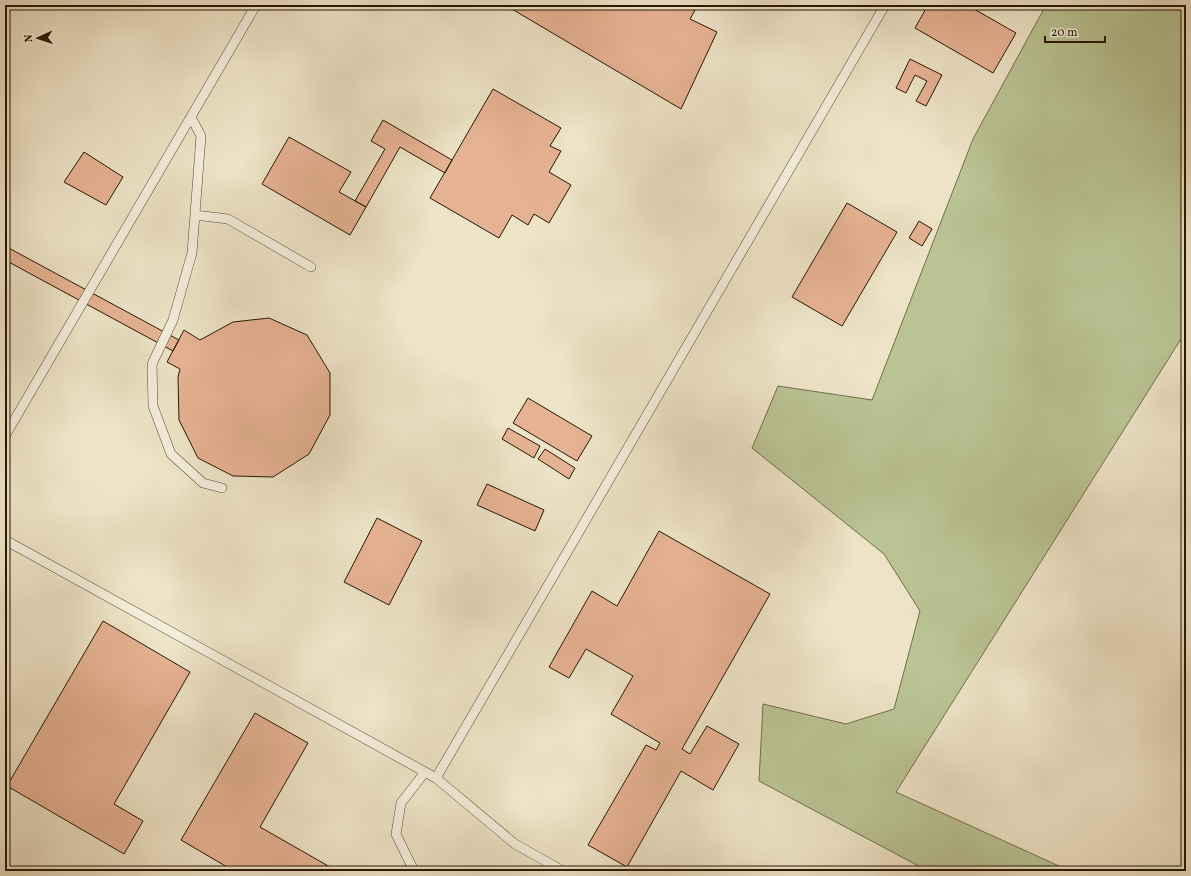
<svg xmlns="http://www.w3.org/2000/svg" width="1191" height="876" font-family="Vollkorn,serif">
<rect width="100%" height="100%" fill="#ede3c6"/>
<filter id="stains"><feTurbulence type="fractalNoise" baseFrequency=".005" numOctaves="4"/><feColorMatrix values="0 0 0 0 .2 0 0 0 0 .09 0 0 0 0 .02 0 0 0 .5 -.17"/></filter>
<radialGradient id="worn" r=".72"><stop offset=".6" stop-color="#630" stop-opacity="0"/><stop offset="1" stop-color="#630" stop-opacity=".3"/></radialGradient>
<path fill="#bac394" stroke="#706e4c" d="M1046,5H1186V331L896,792L1070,871H928L759,781L763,704L846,724L894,709L920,611L884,554L752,448L778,386L872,400L973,139Z"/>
<path fill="#e6b294" stroke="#261803" d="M505,5H698L690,19L717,32L681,109Z
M928,5H967L1016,33L993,73L915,28Z
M910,59L942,75L926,106L916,101L927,81L915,75L906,93L896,88Z
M493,89L561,128L550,146L561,151L549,172L571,185L549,223L534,214L528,225L512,215L499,238L430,198Z
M383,120L452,160L445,173L400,147L366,207L355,201L385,149L371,141Z
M289,137L351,172L339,192L366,207L350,235L262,184Z
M84,152L123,177L106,205L64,182Z
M847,203L897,232L842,326L792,297Z
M919,221L932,229L922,246L909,238Z
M5,246L179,340L173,351L5,260Z
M269,318L307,335L330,373V415L309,454L273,477L233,476L198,458L179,420L178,377L180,369L167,362L184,330L200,340L233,322Z
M528,398L592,436L577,461L513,423Z
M508,428L540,446L534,458L502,439Z
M545,449L575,468L569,479L538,459Z
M487,484L544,510L535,531L477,505Z
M377,518L422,541L389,605L344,582Z
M659,531L770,594L682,749L690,754L707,726L739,744L713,790L681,771L627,867L588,845L646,745L656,750L660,743L611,714L633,676L586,649L569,678L549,667L592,591L617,606Z
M103,621L190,672L114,804L143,821L124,854L7,786Z
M255,713L308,743L260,827L330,867L328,871H234L181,840Z"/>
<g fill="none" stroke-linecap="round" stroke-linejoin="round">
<defs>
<path id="lane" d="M191,117L201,136L192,253L173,320L152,364L153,406L171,454L203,483L222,488
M195,215L228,219L311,267
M5,436L256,5
M5,540L436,778L515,844L563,871
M436,778L885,5
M414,871L396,834L401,803L425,772"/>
</defs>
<use href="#lane" stroke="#584b34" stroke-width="10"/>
<use href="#lane" stroke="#f3edda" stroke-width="9"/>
</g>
<rect width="1191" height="876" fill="none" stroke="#ede3c6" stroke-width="20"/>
<rect x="6" y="6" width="1179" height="864" fill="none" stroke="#261803" stroke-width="2"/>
<rect x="10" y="10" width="1171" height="856" fill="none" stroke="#261803"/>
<g transform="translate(38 38) rotate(267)" stroke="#f3edda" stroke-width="3" paint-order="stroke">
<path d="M0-3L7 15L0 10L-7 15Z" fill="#261803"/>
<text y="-6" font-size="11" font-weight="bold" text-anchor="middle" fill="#261803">N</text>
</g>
<path d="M1045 36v6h60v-6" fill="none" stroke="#261803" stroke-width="2"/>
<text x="1051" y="36" font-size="12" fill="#261803" stroke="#f3edda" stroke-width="3" paint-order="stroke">20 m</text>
<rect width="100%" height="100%" filter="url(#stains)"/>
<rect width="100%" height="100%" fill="url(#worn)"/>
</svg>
